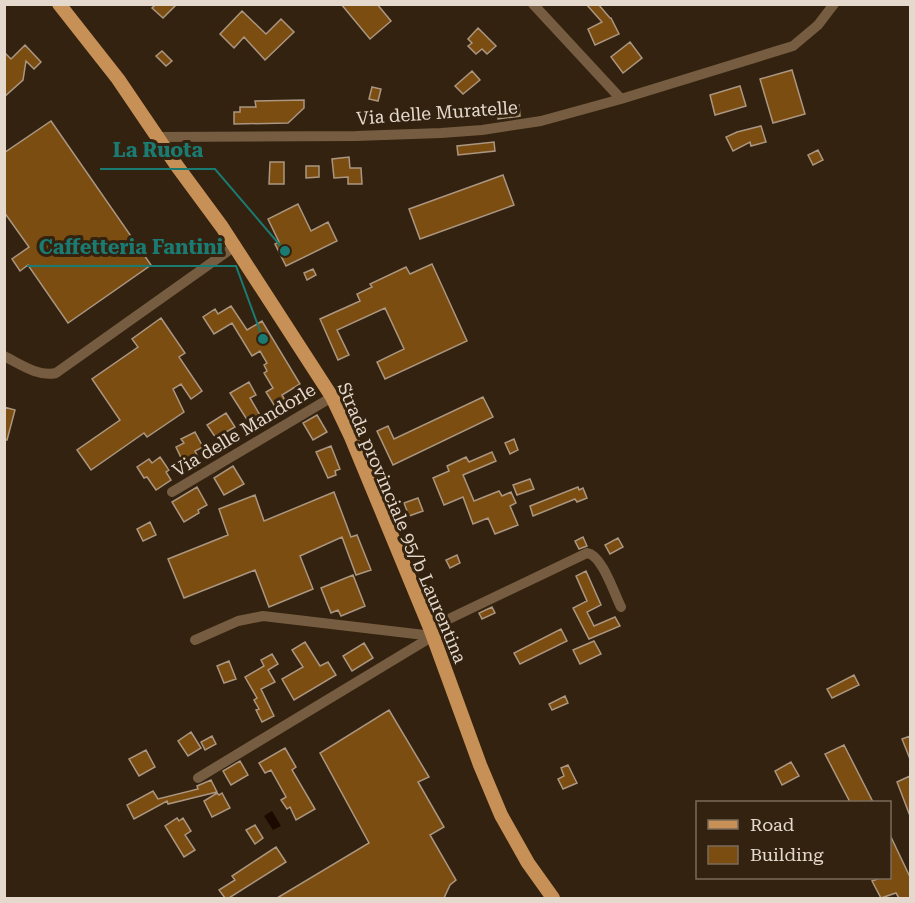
<svg xmlns="http://www.w3.org/2000/svg" width="915" height="903" font-family="'Roboto Serif',serif">
<rect width="100%" height="100%" fill="#32220f"/>
<path fill="#1c0900" d="M272,811L281,826L273,830L264,816Z"/>
<path fill="#7c4d11" stroke="#ab9681" stroke-width="1.5" d="M156,4H177L163,18L152,8Z
M341,4H377L391,21L370,39Z
M586,4H598L610,18H611L619,34L595,45L588,29L602,22Z
M242,11L266,34L281,19L294,32L265,60L244,37L234,48L220,34Z
M478,28L496,46L487,54L482,49L476,54L468,46L472,43L468,39Z
M630,42L642,58L623,73L611,57Z
M25,45L41,62L34,69L26,61L23,80L4,97V52L11,59Z
M162,51L172,61L166,66L156,56Z
M792,70L805,114L773,123L760,79Z
M472,71L480,80L463,94L455,86Z
M740,86L746,106L715,115L710,95Z
M372,87L381,89L378,101L369,99Z
M304,100V108L288,123L234,124V112H240V107H256L255,101Z
M519,105L520,116L498,119L497,108Z
M51,121L151,265L68,323L28,265L20,271L12,259L29,247L4,212V153Z
M761,126L766,142L751,146L750,142L733,151L726,137L737,132Z
M494,142L495,151L458,155L457,146Z
M818,150L823,160L813,165L808,155Z
M349,157L350,168H361L362,184H348V177L334,178L332,159Z
M270,162H284V184H269Z
M306,166H319V177L306,178Z
M503,175L514,205L420,239L409,209Z
M298,204L311,231L328,222L337,241L286,266L275,244L279,242L268,219Z
M432,264L467,341L385,379L377,362L404,349L385,308L337,330L349,355L338,360L320,319L360,301L357,294L372,287L370,284L406,267L410,274Z
M313,269L316,275L307,280L304,273Z
M231,306L247,330L262,321L300,384L282,395L289,407L279,413L266,392L273,388L264,373L267,371L264,365L267,363L260,351L252,356L232,323L214,334L203,317L215,309L218,314Z
M161,318L185,353L179,357L202,391L191,399L181,384L173,389L184,412L147,437L144,433L91,470L77,450L120,420L92,379L138,347L132,339Z
M249,382L256,395L250,398L264,422L253,429L230,393Z
M483,397L493,417L393,465L377,431L388,426L394,439Z
M4,407L15,410L7,440H4Z
M226,413L235,427L226,432L230,438L220,444L207,425Z
M317,415L327,432L313,440L303,423Z
M195,432L203,447L195,451L198,457L184,464L176,447L184,443L181,439Z
M514,439L518,450L510,454L505,443Z
M331,446L340,469L335,471L336,475L328,478L316,452Z
M492,452L496,461L463,475L474,501L499,491L502,496L511,492L516,503L510,506L518,525L495,534L488,518L473,524L463,497L444,505L433,478L449,471L447,466L466,457L469,462Z
M160,457L169,470L166,472L171,480L156,490L147,477L144,478L137,467L149,459L152,463Z
M233,466L244,484L224,495L214,478Z
M530,479L534,489L517,495L513,485Z
M197,487L207,505L198,510L199,513L184,522L172,502Z
M578,487L579,490L583,488L587,498L577,502L575,499L533,516L530,506Z
M334,492L351,537L357,535L371,570L356,575L342,537L300,556L313,589L269,607L255,570L184,598L168,559L228,535L219,509L255,495L264,521Z
M418,498L423,511L409,516L404,503Z
M150,522L156,535L143,541L137,529Z
M583,537L587,546L579,549L575,541Z
M618,538L623,547L610,554L605,545Z
M457,555L460,563L450,568L446,560Z
M586,571L601,605L587,612L594,626L615,617L620,626L589,639L573,608L587,601L576,576Z
M353,575L365,606L341,616L338,610L331,613L321,588Z
M492,607L495,613L482,619L479,613Z
M561,629L567,641L520,664L514,653Z
M594,641L601,654L580,664L573,650Z
M305,642L320,666L328,662L336,675L294,700L282,679L303,667L292,650Z
M364,643L373,658L352,671L343,656Z
M272,654L278,664L268,670L275,682L261,689L274,716L262,722L256,710L259,709L254,700L257,698L245,677L264,666L261,660Z
M229,661L236,679L224,683L217,666Z
M854,675L859,685L832,698L827,689Z
M565,696L568,703L552,710L549,704Z
M389,710L429,777L418,782L444,827L430,835L456,880L450,885L444,898H277L369,843L320,753Z
M191,732L201,748L188,756L178,741Z
M212,736L216,744L205,750L201,742Z
M910,736V759L902,739Z
M844,745L873,802H850L825,754Z
M285,748L296,767L292,770L315,809L296,820L290,807L287,809L281,800L286,797L271,770L265,773L259,763Z
M146,750L155,767L139,776L129,759Z
M240,761L248,775L231,785L223,771Z
M791,762L799,776L782,785L775,771Z
M568,765L577,783L563,789L558,779L564,776L561,768Z
M910,776V816L897,782Z
M211,780L217,792L168,804L167,801L134,819L127,805L153,791L158,799L198,789L197,786Z
M217,793L219,795L222,793L230,808L212,817L204,801Z
M177,818L179,821L183,818L191,831L185,835L195,850L184,857L165,826Z
M255,825L263,838L255,844L246,830Z
M890,835L910,877V898H899L896,893L881,898L872,881L880,878H890Z
M276,847L286,862L229,898H225L219,890L235,880L232,876Z"/>
<g fill="none" stroke-linecap="round" stroke-linejoin="round">
<path stroke="#765c40" stroke-width="10" d="M533,4L621,99
M158,137L356,136L441,133L482,130L541,121L621,99L793,46L818,25L834,4
M4,356C20,364 38,377 56,373L235,246
M172,492L332,397
M430,628L587,553C602,555 614,593 621,607
M195,640L238,621L263,616L433,636
M198,778L433,636"/>
<path stroke="#c79056" stroke-width="14" d="M59,4L118,79L177,166L222,227L332,397L351,437L430,628L480,765L501,815L528,863L553,898"/>
</g>
<g text-anchor="middle" stroke-width="6" stroke-linejoin="round" paint-order="stroke">
<g font-size="18" fill="#e5d9ce" stroke="#32220f">
<text transform="translate(437 113) rotate(-4)" y="6">Via delle Muratelle</text>
<text transform="translate(244 430) rotate(-31)" y="6">Via delle Mandorle</text>
<text transform="translate(402 523) rotate(67)" y="6">Strada provinciale 95/b Laurentina</text>
</g>
</g>
<path fill="none" stroke="#1a7b73" stroke-width="2" d="M285 251L215 169H100M263 339L236 266H27"/>
<g fill="#1a7b73" stroke="#32220f" stroke-width="2">
<circle cx="285" cy="251" r="6"/>
<circle cx="263" cy="339" r="6"/>
</g>
<g font-size="20" text-anchor="middle" font-weight="bold" fill="#1a7b73" stroke="#32220f" stroke-width="6" stroke-linejoin="round" paint-order="stroke">
<text x="158" y="157">La Ruota</text>
<text x="131" y="254">Caffetteria Fantini</text>
</g>
<rect width="915" height="903" fill="none" stroke="#e5d9ce" stroke-width="12"/>
<rect x="696" y="801" width="195" height="78" fill="#32220f" stroke="#7a6b5b" stroke-width="1.5"/>
<rect x="708" y="820" width="30" height="9" fill="#c79056" stroke="#7a6b5b" stroke-width="1.5"/>
<text x="750" y="831" font-size="18" fill="#e5d9ce">Road</text>
<rect x="708" y="846" width="30" height="18" fill="#7c4d11" stroke="#7a6b5b" stroke-width="1.5"/>
<text x="750" y="861" font-size="18" fill="#e5d9ce">Building</text>
</svg>
